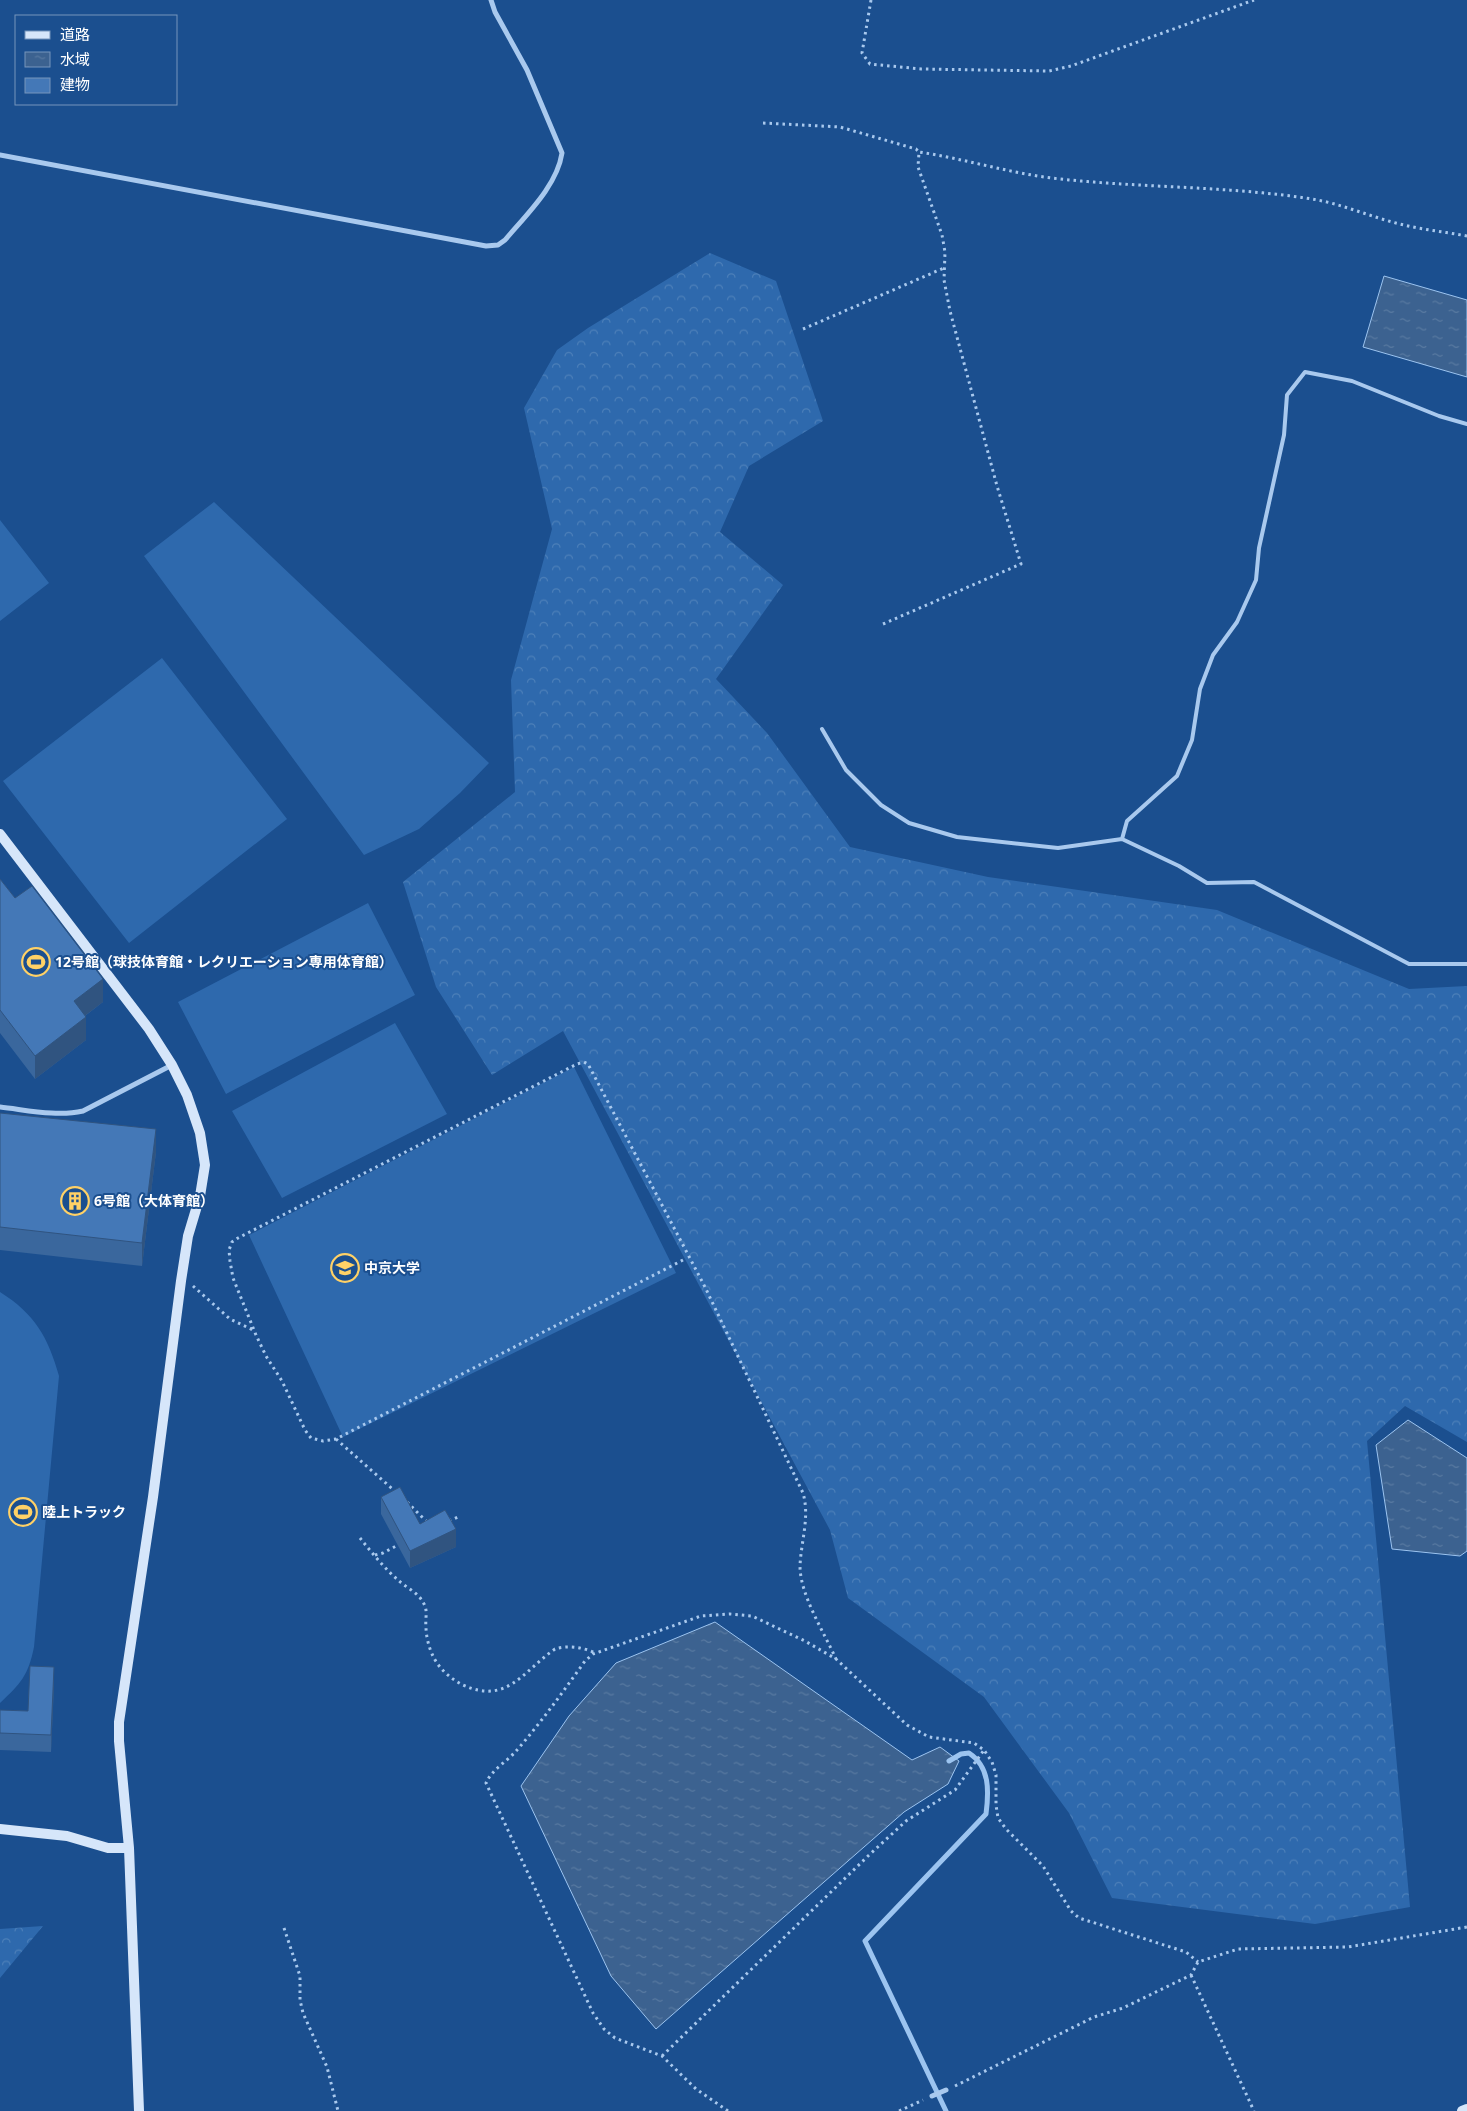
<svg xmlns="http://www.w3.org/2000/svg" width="1467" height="2111" font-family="'Open Sans','Noto Sans JP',sans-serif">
<defs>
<pattern id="forest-crowns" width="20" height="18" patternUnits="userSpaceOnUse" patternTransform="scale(1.25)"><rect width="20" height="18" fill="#2e69ad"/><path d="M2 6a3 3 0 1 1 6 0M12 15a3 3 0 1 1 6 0" fill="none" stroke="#4d80b9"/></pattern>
<pattern id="water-ripples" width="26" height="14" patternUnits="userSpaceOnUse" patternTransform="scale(1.25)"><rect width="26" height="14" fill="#3c6290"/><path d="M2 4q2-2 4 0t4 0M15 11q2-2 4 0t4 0" fill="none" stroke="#597aa1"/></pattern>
</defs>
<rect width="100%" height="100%" fill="#1b4f8f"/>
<path fill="url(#forest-crowns)" d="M710,253L776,281L823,421L749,466L720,532L783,585L716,679L767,733L850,847L988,877L1217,910L1409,989L1467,986V1442L1405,1406L1367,1441L1410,1907L1315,1924L1112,1898L1069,1813L984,1697L848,1598L830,1530L563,1031L492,1075L436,987L403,882L515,792L511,680L552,529L524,408L557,350L588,328Z
M43,1926L0,1978V1929Z"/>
<path fill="#2e69ad" d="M214,502L489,763L460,793L419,829L364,855L144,556Z
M0,520L49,583L0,621Z
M162,658L287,819L129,943L3,781Z
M368,903L415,995L226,1094L178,1002Z
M395,1023L447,1114L282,1198L232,1111Z
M574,1067L676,1273L343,1437L249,1235Z
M0,1292C35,1314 48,1337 59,1376L34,1647C28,1676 21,1683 0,1703Z"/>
<path fill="url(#water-ripples)" stroke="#9cc4f0" d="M1384,276L1467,300V377L1363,347Z
M1408,1420L1467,1458V1551L1460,1556L1392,1549L1376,1445Z
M715,1622L912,1760L940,1747L959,1761L948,1784L904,1812L656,2029L611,1976L521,1786L569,1716L616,1663Z"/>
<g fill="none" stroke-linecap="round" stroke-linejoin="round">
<path stroke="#9cc4f0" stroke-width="5" d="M946,2111L865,1941L986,1814C989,1791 990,1767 969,1753L961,1754L949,1761"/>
<path stroke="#a9c9ee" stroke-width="3" stroke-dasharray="2.5 4" stroke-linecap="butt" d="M871,0L862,53L870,64L921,69L1049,71L1071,66L1254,0
M763,123L840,127L916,149L919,152
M803,329L944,268
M883,624L1021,564L997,486L950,311L944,280L945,252L942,235L918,167L919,152C966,159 1012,174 1060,179C1144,188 1229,186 1312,199C1343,204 1373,218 1404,225C1424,230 1446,232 1467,236
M683,1260L336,1439L323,1441L311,1438L305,1430L282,1381L266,1356L256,1335L233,1278L230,1261L229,1250L232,1242L238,1238L577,1064L584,1062L588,1064L705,1287L803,1493C810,1517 801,1541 800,1566C800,1595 824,1632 836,1659
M193,1286L230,1319L253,1330
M336,1439L397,1493
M407,1502L427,1522
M449,1521L458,1517
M360,1538C372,1553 385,1569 399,1581C407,1588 419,1593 424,1604C428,1611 425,1619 426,1627C426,1636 429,1648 433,1656C439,1669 451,1679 463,1685C507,1705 522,1672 555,1649C567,1645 583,1647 595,1653
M375,1555L383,1553L398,1545
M284,1928L300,1976V2000L303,2013L327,2067L338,2111
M1191,1975L1254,2111
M662,2056L868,1856L906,1821L955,1790L984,1750
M955,2086L1094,2017L1123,2008L1191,1975L1198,1962L1238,1949L1348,1947L1467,1927
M728,2111L696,2089L662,2056L615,2038L604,2029L593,2013L486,1783C492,1769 508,1761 517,1750C542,1721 563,1692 585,1661L593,1654L701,1616L730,1614L752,1616L805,1641L836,1659L907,1725L929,1737L974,1743L984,1750L992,1762L996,1775V1805L998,1818L1006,1829L1043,1866L1071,1911L1079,1918L1186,1952L1198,1962
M899,2111L923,2100"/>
<path stroke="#a9c9ee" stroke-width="4" d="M822,729L846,770L881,805L909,823L957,837L1058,848L1122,839L1127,821L1177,776L1192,740L1200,689L1213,655L1237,622L1256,580L1259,548L1284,435L1287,395L1305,372L1352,381L1439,416L1467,424
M1122,839L1179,866L1207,883L1254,882L1409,964H1467"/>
<path stroke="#a9c9ee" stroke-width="5" d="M0,155L486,246L498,245L505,240C526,215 557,186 562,153L527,70L495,12L491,0
M0,1107C27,1110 57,1117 83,1111L172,1065
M932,2096L946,2090"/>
<path stroke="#d6e6fa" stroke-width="10" d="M0,834L149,1029L172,1065L187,1095L200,1133L205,1165L200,1196L188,1236L181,1281L153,1497L119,1722V1741L129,1848L139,2111
M0,1829L67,1836L108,1848H129
M1462,2111L1467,2109"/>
</g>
<path fill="#3a679d" d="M0,879L15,898L103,1002L85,1016L86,1040L35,1079L0,1033Z
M0,1113L156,1152L142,1266L0,1250Z
M381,1497L420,1524L456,1547L410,1568L381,1514Z
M54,1685L51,1752L0,1750V1710L28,1711Z"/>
<path fill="#305480" d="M103,979V1002L74,1024V1001Z
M86,1017V1040L35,1079V1056Z
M156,1129V1152L142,1266V1243Z
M456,1529V1547L410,1568V1551Z
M54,1667V1685L51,1752V1735Z"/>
<path fill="#4478b7" stroke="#305480" d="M0,879L15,898L32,886L103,979L74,1001L86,1017L35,1056L0,1010Z
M0,1113L156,1129L142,1243L0,1227Z
M400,1487L420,1524L445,1510L456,1529L410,1551L381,1497Z
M30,1666L54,1667L51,1735L0,1733V1710L28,1711Z"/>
<defs>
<symbol id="stadium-ring" viewBox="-11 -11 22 22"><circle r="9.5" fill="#1b4f8f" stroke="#ffd166" stroke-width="1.5"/><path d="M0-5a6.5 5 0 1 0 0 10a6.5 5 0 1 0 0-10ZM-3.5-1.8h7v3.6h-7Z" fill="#ffd166"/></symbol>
<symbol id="building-ring" viewBox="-11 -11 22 22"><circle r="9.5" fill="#1b4f8f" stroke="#ffd166" stroke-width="1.5"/><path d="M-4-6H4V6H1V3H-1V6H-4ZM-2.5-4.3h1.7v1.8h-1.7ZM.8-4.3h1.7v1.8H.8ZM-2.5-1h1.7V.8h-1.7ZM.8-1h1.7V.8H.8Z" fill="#ffd166"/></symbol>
<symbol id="university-ring" viewBox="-11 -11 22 22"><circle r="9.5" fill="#1b4f8f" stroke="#ffd166" stroke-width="1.5"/><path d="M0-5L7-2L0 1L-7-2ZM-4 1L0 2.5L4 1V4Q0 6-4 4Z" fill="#ffd166"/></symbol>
</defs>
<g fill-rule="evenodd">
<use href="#stadium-ring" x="20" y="946" width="32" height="32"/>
<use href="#building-ring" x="59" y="1185" width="32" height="32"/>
<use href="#university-ring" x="329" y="1252" width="32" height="32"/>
<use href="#stadium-ring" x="7" y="1496" width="32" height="32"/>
</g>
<g text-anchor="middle" stroke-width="4" stroke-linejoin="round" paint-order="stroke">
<g font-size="14" font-weight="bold" fill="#fff" stroke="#1b4f8f" text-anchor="start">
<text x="55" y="967">12号館（球技体育館・レクリエーション専用体育館）</text>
<text x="94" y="1206">6号館（大体育館）</text>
<text x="364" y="1273">中京大学</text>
<text x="42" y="1517">陸上トラック</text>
</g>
</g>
<rect x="15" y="15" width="162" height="90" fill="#1b4f8f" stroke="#7695bc"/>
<rect x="25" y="31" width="25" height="8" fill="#d6e6fa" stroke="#7695bc"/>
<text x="60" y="40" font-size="15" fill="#ffffff">道路</text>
<rect x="25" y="52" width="25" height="15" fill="url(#water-ripples)" stroke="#7695bc"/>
<text x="60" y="65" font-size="15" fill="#ffffff">水域</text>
<rect x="25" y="78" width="25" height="15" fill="#4478b7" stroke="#7695bc"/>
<text x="60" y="90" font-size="15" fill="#ffffff">建物</text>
</svg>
